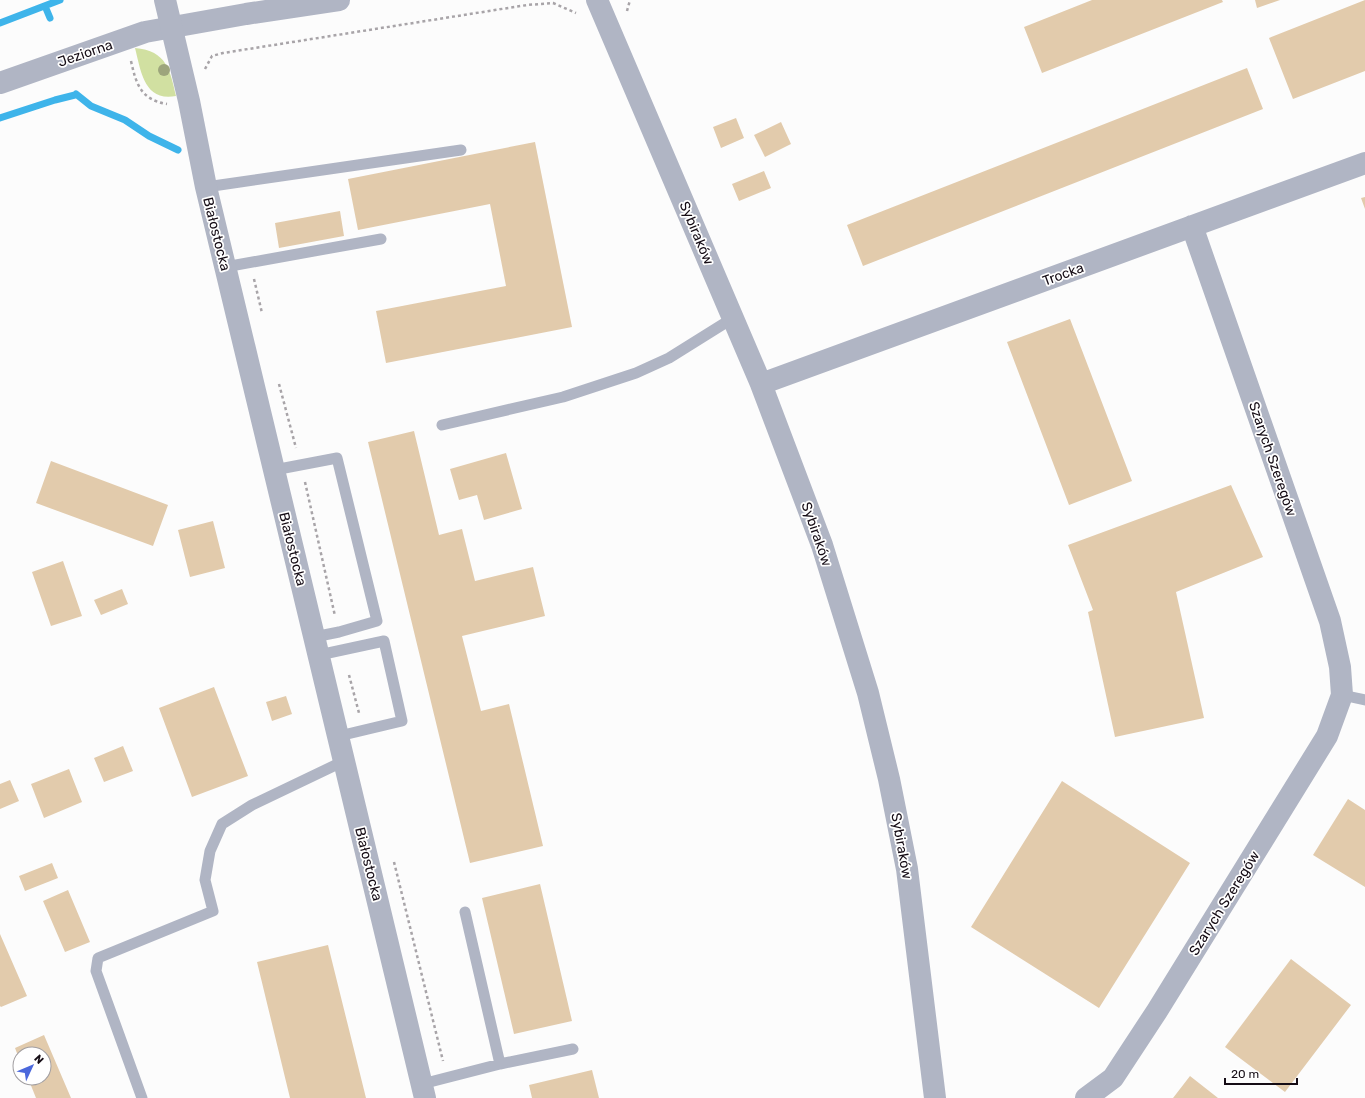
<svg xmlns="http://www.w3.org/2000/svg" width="1365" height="1098" font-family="Rubik,sans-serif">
<rect width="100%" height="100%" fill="#fcfcfc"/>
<path fill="#d1e0a1" d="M135,48C167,51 170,70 176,96C144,102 141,71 135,48Z"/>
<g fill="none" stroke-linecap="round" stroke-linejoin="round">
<path stroke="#3eb4ea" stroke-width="7" d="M45,6L50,18
M0,23L60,0
M0,118L55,100L75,95L76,94L91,106L125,120L149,136L178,150"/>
</g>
<path fill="#e2cbac" d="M1092,0H1222L1223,2L1042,73L1024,27Z
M1255,0H1280L1257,8Z
M1365,0V71L1293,99L1269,38Z
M1247,68L1263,109L863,266L847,225Z
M736,118L744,138L721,148L713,127Z
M781,122L791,144L765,157L754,135Z
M535,142L572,327L386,363L376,311L506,286L490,204L358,230L348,179Z
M764,171L771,188L739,201L732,184Z
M1365,197V209L1361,198Z
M340,211L344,236L279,248L275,223Z
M1070,319L1132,481L1069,505L1007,342Z
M414,431L439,535L462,529L475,581L533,567L545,616L462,636L481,711L509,704L543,846L470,863L368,442Z
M506,453L522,509L484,520L477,495L459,500L450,469Z
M51,461L168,505L153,546L36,503Z
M1231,485L1263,557L1176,592L1204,718L1115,737L1088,612L1093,610L1068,545Z
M213,521L225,568L190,577L178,530Z
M63,561L82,616L51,626L32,572Z
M122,589L128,604L101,615L94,600Z
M214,687L248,776L192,797L159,708Z
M286,696L292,714L272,721L266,702Z
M123,746L133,771L104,782L94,758Z
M69,769L82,802L44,818L31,784Z
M10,780L19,801L0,809V784Z
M1062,781L1190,863L1099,1008L971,927Z
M1348,799L1365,810V887L1313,855Z
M52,863L58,878L25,891L19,876Z
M540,884L572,1021L514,1034L482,898Z
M68,890L90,942L65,952L43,901Z
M0,934L27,996L1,1007L0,1006Z
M328,945L366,1098H290L257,962Z
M1291,959L1351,1005L1285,1092L1225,1047Z
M44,1035L71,1098H36L28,1078H44V1054H20V1061L15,1048Z
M592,1070L599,1098H532L529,1085Z
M1190,1076L1218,1098H1173Z"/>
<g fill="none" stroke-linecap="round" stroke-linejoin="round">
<path stroke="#a8a4a8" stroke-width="2.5" stroke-dasharray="3 3" stroke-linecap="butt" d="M627,11L630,0
M131,61C136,84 141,100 167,104
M205,69L212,56L223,53L527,5L553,3L576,13
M254,279L262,313
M279,384L296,448
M305,482L335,616
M349,675L359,713
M394,862L443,1061"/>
<path stroke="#b0b5c4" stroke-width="11" d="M206,187L461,150
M225,267L381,239
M442,425L563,397L636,373L669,358L733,318
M274,470L337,458L377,621L339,632L314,637
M319,655L384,641L402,721L339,736
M1342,695L1365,700
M465,912L500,1064
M422,1084L500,1064L573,1049
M142,1098L96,971L98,958L213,911L205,880L210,851L222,824L252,805L344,761"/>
<path stroke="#b0b5c4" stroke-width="22" d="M597,0L761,384L822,545L868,693L889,779L907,869L935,1098
M0,83L145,32L246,14L339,0
M761,384L1365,163
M1086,1098L1113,1078L1157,1011L1327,736L1342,695L1340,667L1330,621L1192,226"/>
<path stroke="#b0b5c4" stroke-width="22" d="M165,0L189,101L206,187L425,1098"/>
</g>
<circle fill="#9da57c" cx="164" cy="70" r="6"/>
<g text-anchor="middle" stroke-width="3.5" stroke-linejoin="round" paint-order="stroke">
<g font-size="14" fill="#150c15" stroke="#fff">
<text transform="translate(85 53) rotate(-19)" y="5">Jeziorna</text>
<text transform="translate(697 233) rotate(67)" y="5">Sybiraków</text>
<text transform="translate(217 234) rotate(76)" y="5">Białostocka</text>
<text transform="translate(1063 274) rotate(-20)" y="5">Trocka</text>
<text transform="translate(1273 459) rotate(71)" y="5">Szarych Szeregów</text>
<text transform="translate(817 534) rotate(71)" y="5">Sybiraków</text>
<text transform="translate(293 549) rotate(76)" y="5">Białostocka</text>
<text transform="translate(902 846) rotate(80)" y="5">Sybiraków</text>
<text transform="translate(369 864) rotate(76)" y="5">Białostocka</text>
<text transform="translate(1224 903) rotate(-58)" y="5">Szarych Szeregów</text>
</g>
</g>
<g transform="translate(32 1066) rotate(46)"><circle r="19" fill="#ffffff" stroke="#a19ea1"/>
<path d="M0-3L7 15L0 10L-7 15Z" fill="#4b68dc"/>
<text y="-6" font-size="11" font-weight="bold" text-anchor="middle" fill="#150c15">N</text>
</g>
<path d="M1225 1078v6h72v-6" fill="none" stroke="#150c15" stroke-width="2"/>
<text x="1231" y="1078" font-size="12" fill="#150c15" stroke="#ffffff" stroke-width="3" paint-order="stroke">20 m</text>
</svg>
